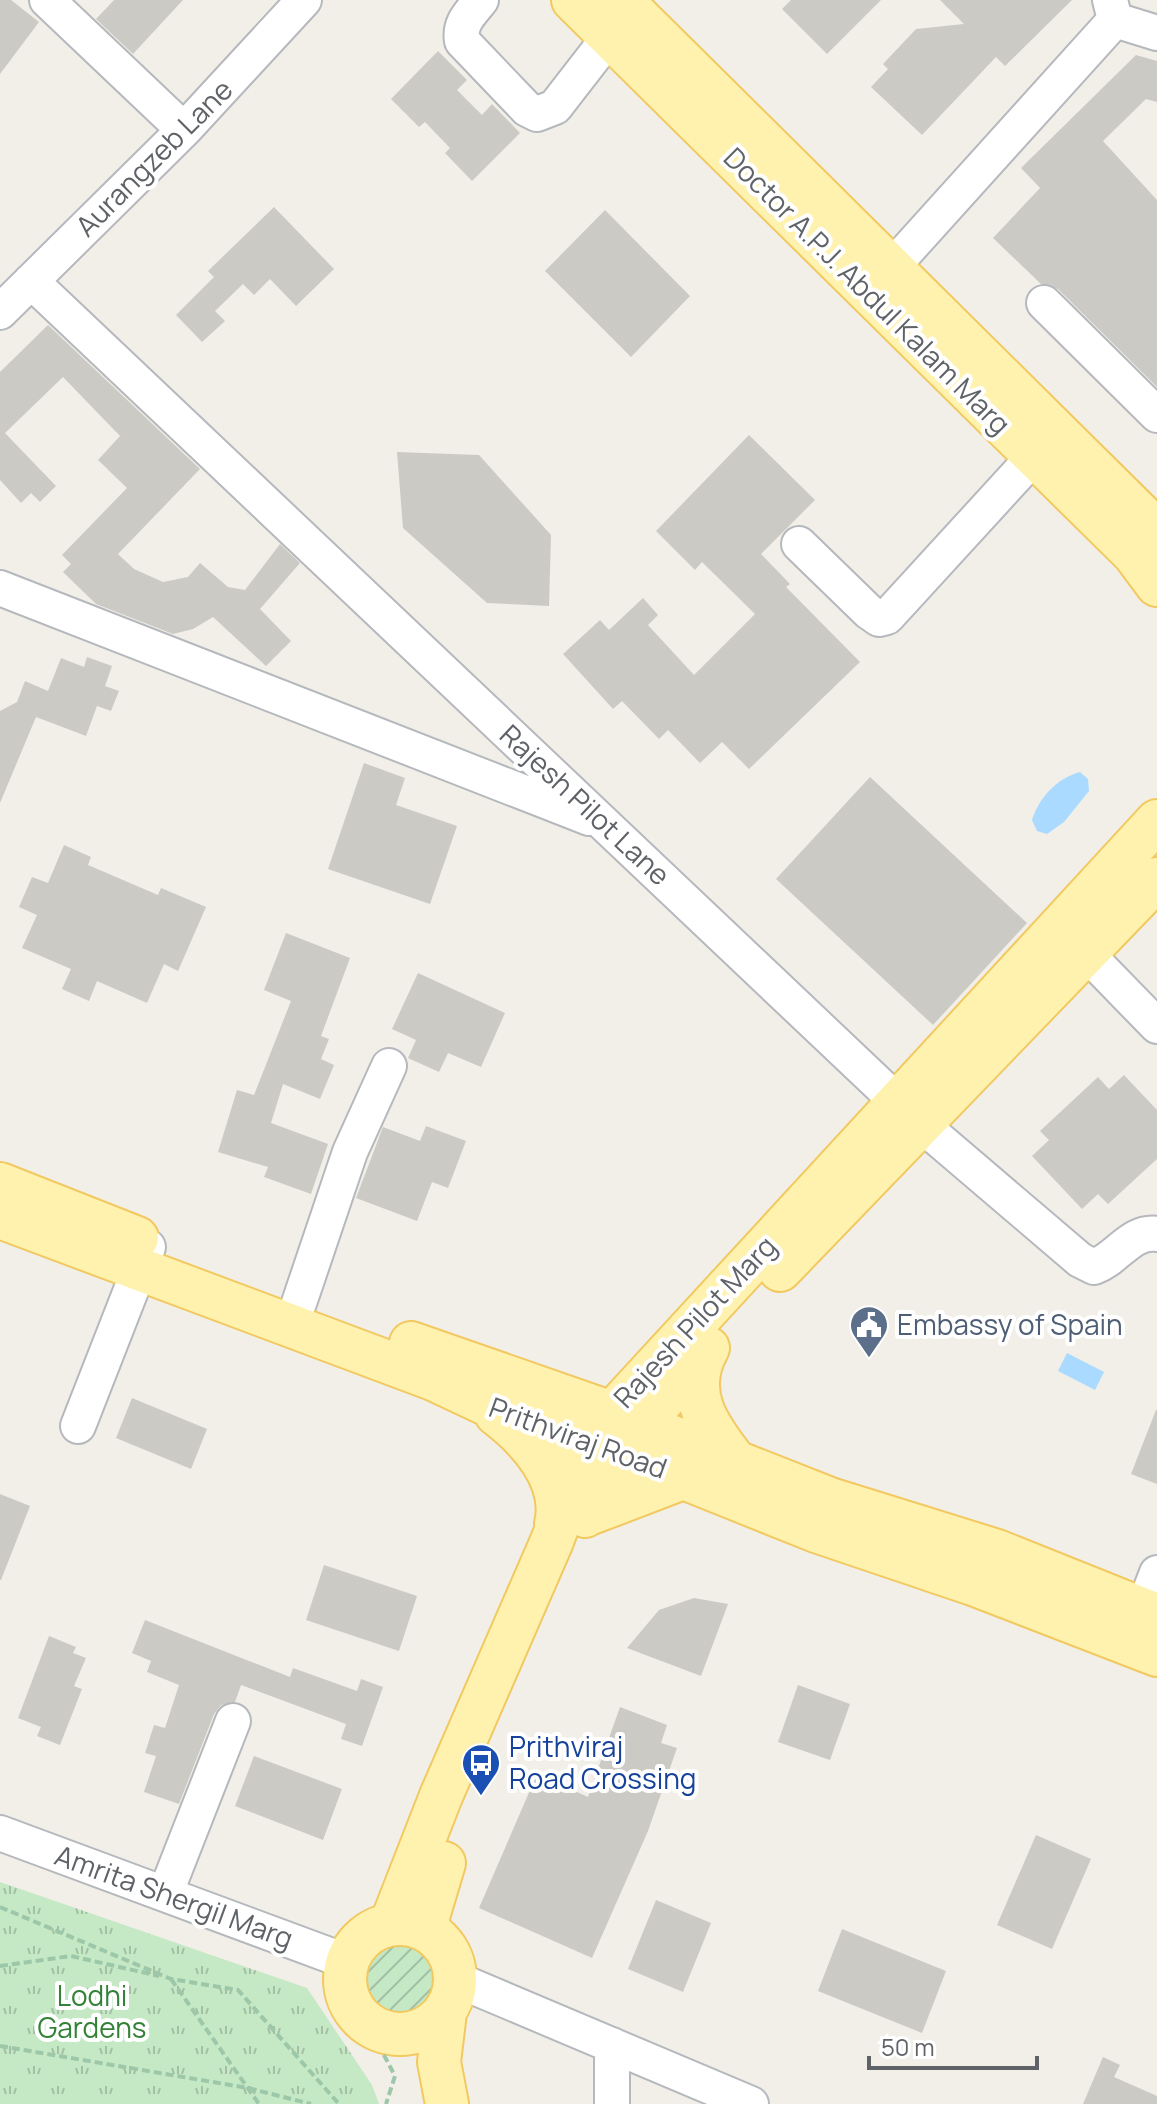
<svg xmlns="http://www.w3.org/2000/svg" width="1157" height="2104" font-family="Manrope,sans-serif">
<defs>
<pattern id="park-tufts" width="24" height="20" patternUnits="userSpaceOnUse" patternTransform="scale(2)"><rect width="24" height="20" fill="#c5e8c5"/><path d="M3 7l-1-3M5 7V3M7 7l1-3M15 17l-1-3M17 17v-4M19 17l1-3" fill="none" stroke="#a3c0a4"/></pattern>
<pattern id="garden-furrows" width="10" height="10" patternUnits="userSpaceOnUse" patternTransform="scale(2)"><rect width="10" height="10" fill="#c5e8c5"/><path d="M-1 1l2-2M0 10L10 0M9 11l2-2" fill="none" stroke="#a3c0a4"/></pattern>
</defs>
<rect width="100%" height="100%" fill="#f1efe8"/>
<path fill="url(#park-tufts)" d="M0,1882L307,1988L372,2085L379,2104H0Z"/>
<path fill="url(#garden-furrows)" d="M354 1982a44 44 0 1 1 88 0a44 44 0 1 1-88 0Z"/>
<path fill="#aadaff" d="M1080,772L1088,779L1089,791L1064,822L1047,834L1037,831L1032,820C1039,798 1057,778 1080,772Z
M1067,1353L1104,1372L1095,1390L1058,1371Z"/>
<path fill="#cccac5" d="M0,0H11L39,22L0,74Z
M114,0H183L133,54L96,19Z
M791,0H881L827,54L782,9Z
M940,0H1072L1005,66L996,57L922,135L871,87L888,69L883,64L916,29L964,24Z
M438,51L467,80L457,90L482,115L492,104L520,133L472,181L445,153L450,148L425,122L419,127L391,99Z
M1136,55L1157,61V102L1146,99L1103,141L1157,200V387L1058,289L1041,284L993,238L1040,188L1021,168Z
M274,207L334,269L296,306L270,279L254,295L243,284L215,311L225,321L202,342L176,315L214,277L208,271Z
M605,210L690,296L631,357L545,271Z
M48,325L200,469L118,554L134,569L163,582L188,577L200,563L228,587L245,590L280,544L300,563L260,609L291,641L266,666L213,617L193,629L173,634L96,604L63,572L71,564L62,555L127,488L98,460L120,436L63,377L5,433L56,486L40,502L31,493L21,503L0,480V372Z
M749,435L815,500L761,554L790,584L786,587L860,662L749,769L722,742L700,763L668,730L659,739L622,701L613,709L563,654L600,620L609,630L643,598L658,615L648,625L694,675L755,614L702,562L695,570L656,531Z
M397,452L479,455L551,535L549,606L487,603L403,528Z
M87,657L112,666L105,686L119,691L111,711L97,706L86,736L36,717L0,803V711L17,702L25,681L48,691L61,658L84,667Z
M364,763L405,778L396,805L457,826L430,904L328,869Z
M870,777L1027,923L933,1025L776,879Z
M64,845L91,857L88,865L158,895L161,888L206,907L178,971L164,964L147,1003L97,981L89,1001L62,989L71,969L22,948L37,915L19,907L32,877L48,883Z
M286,933L350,958L321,1036L329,1039L321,1059L334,1065L320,1099L283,1084L271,1123L328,1144L311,1194L264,1177L268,1167L218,1152L237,1090L254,1095L291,1001L264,990Z
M418,973L505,1013L481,1067L448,1053L439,1072L408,1058L416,1040L392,1029Z
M1124,1075L1157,1110V1159L1108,1204L1098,1194L1082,1209L1032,1156L1049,1140L1040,1131L1098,1077L1109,1089Z
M426,1126L466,1141L448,1188L432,1182L417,1221L356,1198L383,1127L420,1141Z
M132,1398L207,1429L191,1469L116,1438Z
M1156,1410H1157V1484L1131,1474Z
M0,1494L30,1506L1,1580H0Z
M324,1565L417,1596L399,1651L306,1620Z
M694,1598L728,1604L701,1676L627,1648L659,1610Z
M145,1620L290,1677L293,1668L357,1691L361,1679L383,1687L362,1746L341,1739L346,1724L241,1685L235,1702L221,1705L214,1714L179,1804L144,1792L156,1756L145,1753L154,1725L165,1728L179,1685L147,1672L151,1661L132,1653Z
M49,1636L76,1647L73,1653L86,1658L74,1686L82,1689L60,1745L37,1736L41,1727L18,1718Z
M798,1685L850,1704L830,1760L778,1742Z
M620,1707L667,1725L661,1743L677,1748L648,1831L592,1958L479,1908L537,1774L588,1797Z
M254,1756L342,1789L323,1840L235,1806Z
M1036,1835L1091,1859L1052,1949L997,1925Z
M656,1900L711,1923L683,1992L628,1969Z
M842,1929L946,1971L922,2033L818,1991Z
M1103,2057L1120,2065L1114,2077L1157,2096V2104H1083Z"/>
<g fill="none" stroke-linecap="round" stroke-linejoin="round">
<defs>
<path id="minor" d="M47,0L184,130
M481,0C470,14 459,23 462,41L527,109L537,114L555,107L610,36
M1110,0L1115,20L1157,33
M892,267L1115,20
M31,281L923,1126L1080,1260L1094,1267C1117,1259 1131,1230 1157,1234
M1044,303L1157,415
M0,312L184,130L304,0
M799,544L869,612L879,619L887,617L1050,439
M0,588L589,818
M1086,953L1157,1026
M299,1303L350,1152L389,1066
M78,1426L148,1247
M1143,1609L1157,1573
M0,1833L348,1962
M166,1892L233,1721
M455,1979L751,2104
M612,2045V2104"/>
<path id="major" d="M573,0L1134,554L1157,585
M621,0L1157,531
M0,1184L137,1238
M0,1217L433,1379L484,1403L619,1452L816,1531L973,1584L1157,1655
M780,1270L1157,879
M411,1343L612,1413L830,1499L997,1551L1157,1615
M708,1348C683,1392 708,1427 736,1462
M496,1414C529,1439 566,1480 556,1524
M586,1515L683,1478
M585,1516L619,1452L689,1369
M345 1979a55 55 0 1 1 110 0a55 55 0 1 1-110 0Z
M391,1924L441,1796L552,1541L589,1442L612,1413L1157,821
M431,1933L427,1920L444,1863
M445,2012L439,2062L447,2104"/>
</defs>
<use href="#minor" stroke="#b5b8bc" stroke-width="38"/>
<use href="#major" stroke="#f2c960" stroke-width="46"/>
<path stroke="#9cc7a9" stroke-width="4" stroke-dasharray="8 4" stroke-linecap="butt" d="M0,1907L171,1979L238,1990L339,2104
M0,1966L71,1956L159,1976
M171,1979L259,2104
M367,2023L395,2076L386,2104
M0,2046L248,2088L311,2104"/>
<use href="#minor" stroke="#fff" stroke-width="34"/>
<use href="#major" stroke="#fff2af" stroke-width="42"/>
</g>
<defs>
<symbol id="civic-pin" viewBox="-11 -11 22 30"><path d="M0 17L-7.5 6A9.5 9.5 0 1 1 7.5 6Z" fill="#5c6f8a" stroke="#fff"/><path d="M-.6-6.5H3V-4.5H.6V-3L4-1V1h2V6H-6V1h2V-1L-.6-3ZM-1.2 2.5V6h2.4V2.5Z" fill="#fff"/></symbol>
<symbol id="bus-pin" viewBox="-11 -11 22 30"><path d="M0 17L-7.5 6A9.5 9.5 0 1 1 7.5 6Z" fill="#1a4fb4" stroke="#fff"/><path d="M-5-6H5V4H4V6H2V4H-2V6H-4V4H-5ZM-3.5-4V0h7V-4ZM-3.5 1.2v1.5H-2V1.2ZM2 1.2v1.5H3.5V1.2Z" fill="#fff"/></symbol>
</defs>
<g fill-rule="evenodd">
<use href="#civic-pin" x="847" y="1303" width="44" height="60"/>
<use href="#bus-pin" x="459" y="1741" width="44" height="60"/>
</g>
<g text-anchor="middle" stroke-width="8" stroke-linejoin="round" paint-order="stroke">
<g font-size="28" fill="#5f6368" stroke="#fff">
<text transform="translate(154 158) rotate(-45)" y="10">Aurangzeb Lane</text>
<text transform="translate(867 291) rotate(45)" y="10">Doctor A.P.J. Abdul Kalam Marg</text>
<text transform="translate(585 805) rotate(43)" y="10">Rajesh Pilot Lane</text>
<text transform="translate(695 1322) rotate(-47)" y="10">Rajesh Pilot Marg</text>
<text transform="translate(578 1438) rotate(20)" y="10">Prithviraj Road</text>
<text transform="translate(174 1897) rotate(20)" y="10">Amrita Shergil Marg</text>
</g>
<g font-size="28" fill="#4e5e75" stroke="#fff" text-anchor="start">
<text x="897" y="1335">Embassy of Spain</text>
</g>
<g font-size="28" fill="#164399" stroke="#fff" text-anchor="start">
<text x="509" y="1757">Prithviraj<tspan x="509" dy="32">Road Crossing</tspan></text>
</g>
<g font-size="28" fill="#348238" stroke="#fff">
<text x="92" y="2006">Lodhi<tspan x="92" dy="32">Gardens</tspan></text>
</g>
</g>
<path d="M869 2056v12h168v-12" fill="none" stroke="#5f6368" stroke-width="4"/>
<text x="881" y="2056" font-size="24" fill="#5f6368" stroke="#ffffff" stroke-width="6" paint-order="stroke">50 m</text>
</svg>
